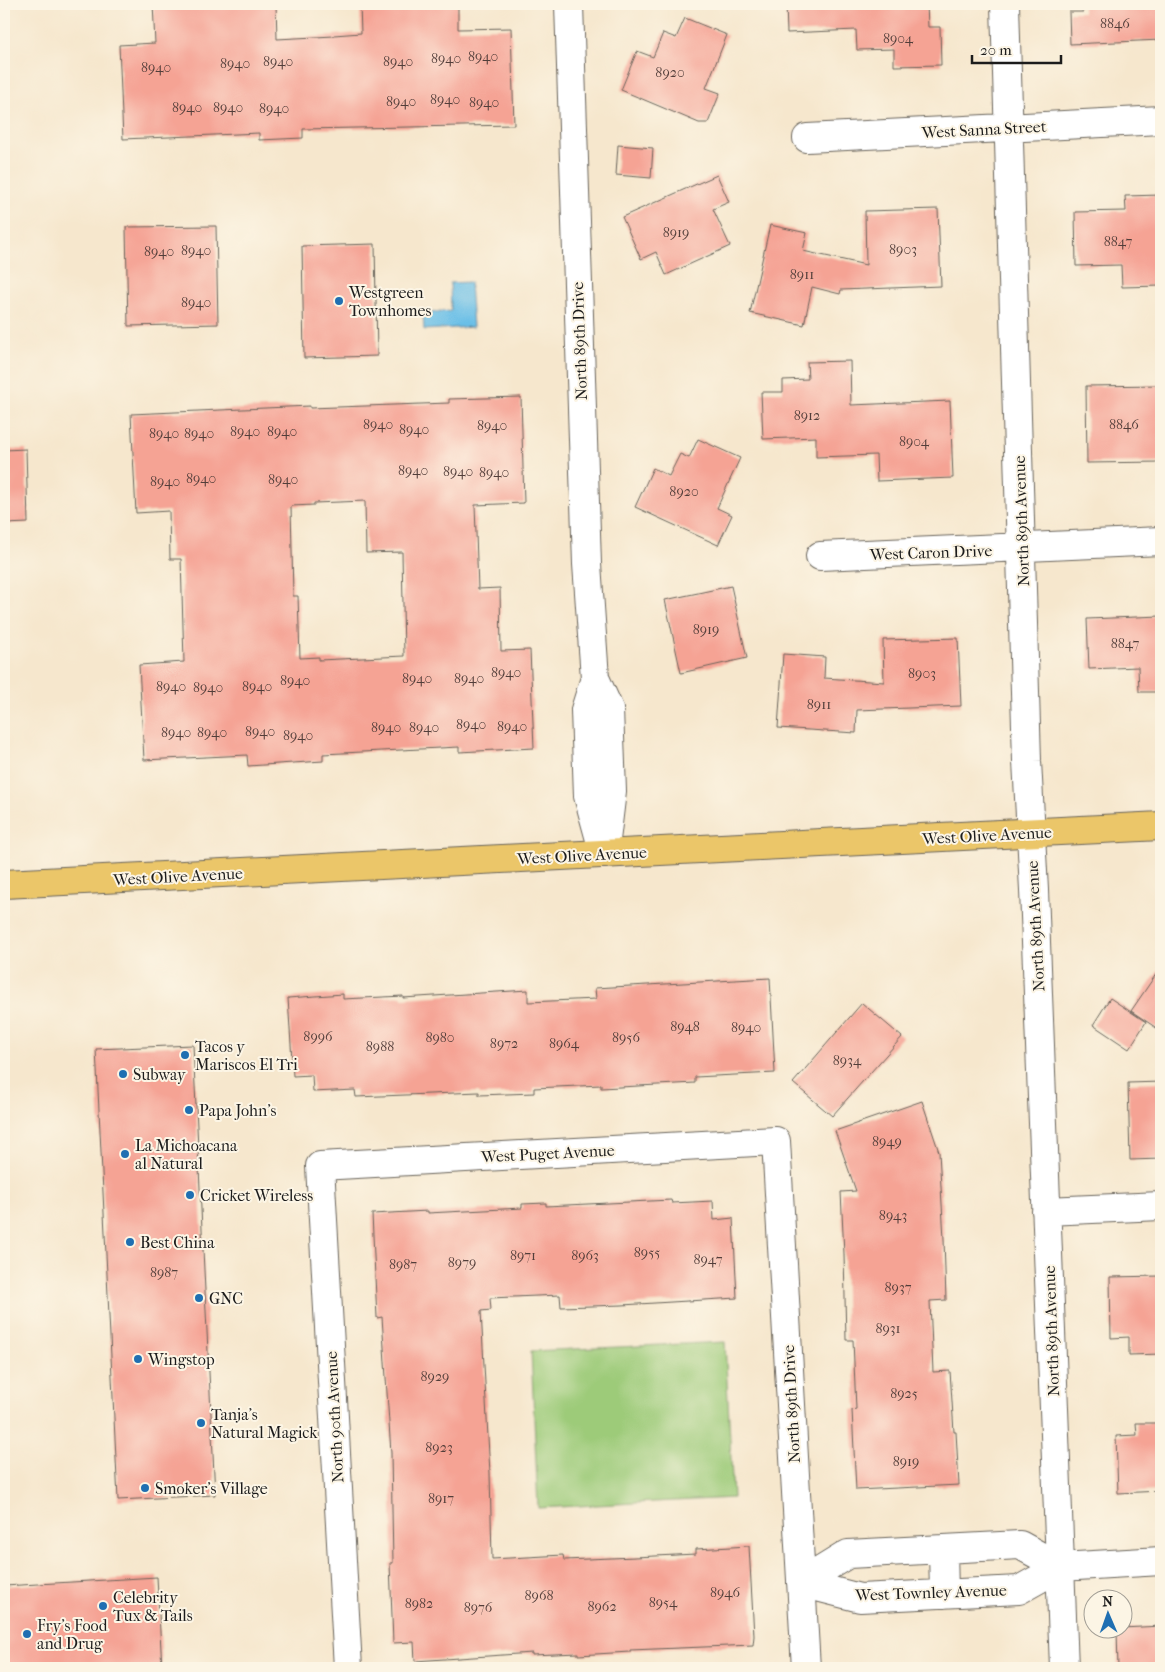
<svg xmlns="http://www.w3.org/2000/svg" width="1165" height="1672" font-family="'IM FELL French Canon',serif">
<rect width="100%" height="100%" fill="#fcf5e5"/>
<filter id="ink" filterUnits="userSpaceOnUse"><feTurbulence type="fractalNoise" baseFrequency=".02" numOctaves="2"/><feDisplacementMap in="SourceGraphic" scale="10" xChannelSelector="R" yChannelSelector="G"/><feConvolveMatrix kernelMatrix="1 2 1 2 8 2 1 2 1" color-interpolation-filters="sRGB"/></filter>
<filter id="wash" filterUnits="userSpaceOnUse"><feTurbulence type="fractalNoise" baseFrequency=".0096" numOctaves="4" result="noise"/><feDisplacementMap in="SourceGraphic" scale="20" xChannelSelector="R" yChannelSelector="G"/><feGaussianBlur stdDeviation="1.12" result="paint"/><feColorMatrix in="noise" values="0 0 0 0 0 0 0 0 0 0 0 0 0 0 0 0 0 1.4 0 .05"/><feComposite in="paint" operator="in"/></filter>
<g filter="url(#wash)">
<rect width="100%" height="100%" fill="#f6e7cd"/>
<path fill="#9dcb79" stroke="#5c744a" d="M725,1342L733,1498L538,1508L531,1351Z"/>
<path fill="#6bbfe7" stroke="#446e82" d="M470,282L473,327L424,330L423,313L451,311L450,283Z"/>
<g id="blocks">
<path fill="#f5a394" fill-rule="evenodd" d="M153,4H276L277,39L334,36V35L361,33L360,4H458V29L511,28L514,125L303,129V138L259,140V133L123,139L119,45L155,43Z
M786,4H927L928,27H940L941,65L894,66V49L857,50L856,30L787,33Z
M1083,4H1160L1161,40L1070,44L1069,12H1083Z
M685,18L727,35L706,88L720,93L708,123H699L621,90L637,51L653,57L663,33L676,38Z
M618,145L653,148L651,178L616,175Z
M717,175L729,202L713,209L730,246L666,275L656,252L641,259L622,217Z
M1161,195V286L1122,287L1121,265L1076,266L1075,212L1126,211L1125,196Z
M938,209L941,286L841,290L840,294L812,287L804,325L750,313L770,225L807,233L803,251L866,265L865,211Z
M216,226L218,324L128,326L126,227Z
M375,244L377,356L304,358L302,246Z
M850,361L851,405L950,401L953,478L877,481L876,455L816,457V437L763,439L761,392H783V380L808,379L807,362Z
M1161,385V462L1087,463L1086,386Z
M521,397L524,503L475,505L478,589L500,588L501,651L530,650L534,748L459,752V747L323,754V761L248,766L247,755L144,760L139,665L184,662L181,559H170L169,511L136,513L131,414L310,406V408L449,403V399ZM365,501L366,553L402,552L404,656L319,660V657L300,658L298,596H293L291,506L314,505V503Z
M698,439L740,458L717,508L732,515L718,545L635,507L653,468L669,476L680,454L689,458Z
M26,449L28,523L5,524L4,450Z
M731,586L747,658L681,673L665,600Z
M1161,616V692H1139L1138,667L1089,669L1087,619Z
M958,638L961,706L857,710L856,733L778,728L783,654L825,657L824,678L884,682L883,640Z
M1161,967V1031L1131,1011Z
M770,978L775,1073L695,1077V1083L601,1088V1085L534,1088V1093L479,1095V1092L356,1097L355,1090L313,1092L312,1075L293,1076L288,998L343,994V999L403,996V998L528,990V1002L596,999L595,988Z
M1110,998L1146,1022L1129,1049L1093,1025Z
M862,1003L902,1037L832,1116L793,1083Z
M193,1045L215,1495L118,1500L96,1049Z
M1161,1082V1159L1130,1160L1128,1083Z
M922,1101L939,1152L944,1239L946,1300L930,1301L933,1372L950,1371L954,1432H956L959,1485L856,1490L852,1410L856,1409L853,1340H846L844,1254L841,1192L856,1191L835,1131Z
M671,1200L672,1203L713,1201L714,1220L733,1218L737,1298L622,1305L561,1307L560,1295L490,1298L491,1310L481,1311L490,1473L492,1559L563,1555L564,1560L635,1557L696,1554V1549L749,1546L754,1636L753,1645L630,1650V1652L578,1655V1653L532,1655V1653L415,1661L414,1642L393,1643L390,1563H393L391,1453L382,1317L377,1318L372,1214L428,1211V1213L522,1208V1204L546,1203V1206Z
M1161,1276V1354L1129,1355V1337L1111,1338L1110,1277Z
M1136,1423H1161V1491L1118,1493L1116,1436L1137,1435Z
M157,1577L162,1668H4V1586Z
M1161,1626V1668H1118L1117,1630H1122V1628Z"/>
</g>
</g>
<g filter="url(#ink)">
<use href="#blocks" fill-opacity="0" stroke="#68635a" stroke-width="1"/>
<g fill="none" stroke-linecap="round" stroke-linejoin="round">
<defs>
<path id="minor" d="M569,4L587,564L595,678L585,710L588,796L604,854
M1005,4L1027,761L1034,890L1064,1668
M807,138L1161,120
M820,556L1161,541
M595,678L609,709L612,791L606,840
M1046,1211L1161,1206
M943,1549L944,1594
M801,1583L860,1598L1019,1590L1060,1567L1161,1561
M801,1583L848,1554L1020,1545L1060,1567
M348,1668L320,1166L776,1141L806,1668"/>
<path id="major" d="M4,884L1161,826"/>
</defs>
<use href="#minor" stroke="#68635a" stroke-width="30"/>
<use href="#major" stroke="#68635a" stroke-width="30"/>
<use href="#minor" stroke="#fff" stroke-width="28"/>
<use href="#major" stroke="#ebc669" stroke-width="28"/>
</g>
</g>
<g fill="#1f6fb2" stroke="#fcf5e5" stroke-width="2">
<circle cx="339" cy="301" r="5"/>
<circle cx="185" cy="1055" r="5"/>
<circle cx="123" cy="1074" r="5"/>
<circle cx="189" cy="1110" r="5"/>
<circle cx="125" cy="1154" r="5"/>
<circle cx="190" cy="1195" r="5"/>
<circle cx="130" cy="1242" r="5"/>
<circle cx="199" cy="1298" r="5"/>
<circle cx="138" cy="1359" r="5"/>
<circle cx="201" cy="1423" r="5"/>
<circle cx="145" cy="1488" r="5"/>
<circle cx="103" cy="1606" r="5"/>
<circle cx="27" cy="1634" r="5"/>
</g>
<g text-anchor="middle" stroke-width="4" stroke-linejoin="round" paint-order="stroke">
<g font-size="14" fill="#523e3a">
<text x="1115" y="28">8846</text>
<text x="898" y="43">8904</text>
<text x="483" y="61">8940</text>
<text x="446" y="63">8940</text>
<text x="278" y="66">8940</text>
<text x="398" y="66">8940</text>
<text x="235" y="68">8940</text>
<text x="156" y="72">8940</text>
<text x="670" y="77">8920</text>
<text x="445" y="104">8940</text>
<text x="401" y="106">8940</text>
<text x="484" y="107">8940</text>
<text x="187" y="112">8940</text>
<text x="228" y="112">8940</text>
<text x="274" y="113">8940</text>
<text x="676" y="237">8919</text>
<text x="1118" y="246">8847</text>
<text x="903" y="254">8903</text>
<text x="196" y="255">8940</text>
<text x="159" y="256">8940</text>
<text x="802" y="279">8911</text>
<text x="196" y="307">8940</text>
<text x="807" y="420">8912</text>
<text x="378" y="429">8940</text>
<text x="1124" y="429">8846</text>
<text x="492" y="430">8940</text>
<text x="414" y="434">8940</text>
<text x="245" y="436">8940</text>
<text x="282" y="436">8940</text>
<text x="164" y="438">8940</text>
<text x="199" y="438">8940</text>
<text x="914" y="446">8904</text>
<text x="413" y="475">8940</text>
<text x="458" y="476">8940</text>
<text x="494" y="477">8940</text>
<text x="201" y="483">8940</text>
<text x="283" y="484">8940</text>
<text x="165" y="486">8940</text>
<text x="684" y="496">8920</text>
<text x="706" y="634">8919</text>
<text x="1125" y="648">8847</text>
<text x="506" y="677">8940</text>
<text x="922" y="678">8903</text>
<text x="417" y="683">8940</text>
<text x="469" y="683">8940</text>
<text x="295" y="685">8940</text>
<text x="171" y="691">8940</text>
<text x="257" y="691">8940</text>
<text x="208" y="692">8940</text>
<text x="819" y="709">8911</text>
<text x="471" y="729">8940</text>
<text x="512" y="731">8940</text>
<text x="386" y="732">8940</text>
<text x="424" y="732">8940</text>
<text x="260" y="736">8940</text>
<text x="176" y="737">8940</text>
<text x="212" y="737">8940</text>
<text x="298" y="740">8940</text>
<text x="685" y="1031">8948</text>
<text x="746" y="1032">8940</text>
<text x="318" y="1041">8996</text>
<text x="440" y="1042">8980</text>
<text x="626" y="1042">8956</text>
<text x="504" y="1048">8972</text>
<text x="564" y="1048">8964</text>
<text x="380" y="1051">8988</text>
<text x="847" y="1065">8934</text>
<text x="887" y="1146">8949</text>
<text x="893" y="1220">8943</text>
<text x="647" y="1257">8955</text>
<text x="523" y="1260">8971</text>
<text x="585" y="1260">8963</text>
<text x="708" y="1264">8947</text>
<text x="462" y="1267">8979</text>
<text x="403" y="1269">8987</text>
<text x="164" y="1277">8987</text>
<text x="898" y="1292">8937</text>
<text x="888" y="1333">8931</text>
<text x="435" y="1381">8929</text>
<text x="904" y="1398">8925</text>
<text x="439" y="1452">8923</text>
<text x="906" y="1466">8919</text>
<text x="441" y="1503">8917</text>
<text x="725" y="1597">8946</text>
<text x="539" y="1600">8968</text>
<text x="663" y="1607">8954</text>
<text x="419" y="1608">8982</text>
<text x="602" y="1611">8962</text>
<text x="478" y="1612">8976</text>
</g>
<g font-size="16" fill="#1c1c1c" stroke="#fcf5e5">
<text transform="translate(984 129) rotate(-3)" y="6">West Sanna Street</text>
<text transform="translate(579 341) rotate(-92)" y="6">North 89th Drive</text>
<text transform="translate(1021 521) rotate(-92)" y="6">North 89th Avenue</text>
<text transform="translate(931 552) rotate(-2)" y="6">West Caron Drive</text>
<text transform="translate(987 835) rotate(-3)" y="6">West Olive Avenue</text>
<text transform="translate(582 855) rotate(-3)" y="6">West Olive Avenue</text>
<text transform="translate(178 876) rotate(-3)" y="6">West Olive Avenue</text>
<text transform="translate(1035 926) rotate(-93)" y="6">North 89th Avenue</text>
<text transform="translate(548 1153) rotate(-3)" y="6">West Puget Avenue</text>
<text transform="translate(1051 1331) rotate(-92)" y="6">North 89th Avenue</text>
<text transform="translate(791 1404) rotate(-93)" y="6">North 89th Drive</text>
<text transform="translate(334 1417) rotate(-93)" y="6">North 90th Avenue</text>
<text transform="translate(931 1592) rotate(-2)" y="6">West Townley Avenue</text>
</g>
<g font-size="16" fill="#1c1c1c" stroke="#fcf5e5" text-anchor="start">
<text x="349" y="298">Westgreen<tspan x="349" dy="18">Townhomes</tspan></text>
<text x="195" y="1052">Tacos y<tspan x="195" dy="18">Mariscos El Tri</tspan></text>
<text x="133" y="1080">Subway</text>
<text x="199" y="1116">Papa John's</text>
<text x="135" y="1151">La Michoacana<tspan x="135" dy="18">al Natural</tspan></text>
<text x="200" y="1201">Cricket Wireless</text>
<text x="140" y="1248">Best China</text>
<text x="209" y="1304">GNC</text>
<text x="148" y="1365">Wingstop</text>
<text x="211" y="1420">Tanja's<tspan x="211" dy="18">Natural Magick</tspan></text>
<text x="155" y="1494">Smoker's Village</text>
<text x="113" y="1603">Celebrity<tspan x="113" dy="18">Tux &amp; Tails</tspan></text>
<text x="37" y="1631">Fry's Food<tspan x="37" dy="18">and Drug</tspan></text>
</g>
</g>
<rect width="1165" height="1672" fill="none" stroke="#fcf5e5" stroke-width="20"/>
<g transform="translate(1108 1614) rotate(358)"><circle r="24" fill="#fcf5e5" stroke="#a29e95"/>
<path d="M0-4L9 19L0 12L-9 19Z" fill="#1f6fb2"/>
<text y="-8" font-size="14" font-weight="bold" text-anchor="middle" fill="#1c1c1c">N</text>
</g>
<path d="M972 55v8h89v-8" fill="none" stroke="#1c1c1c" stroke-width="2.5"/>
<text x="980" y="55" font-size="15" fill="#1c1c1c" stroke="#fcf5e5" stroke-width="4" paint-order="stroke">20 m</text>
</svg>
